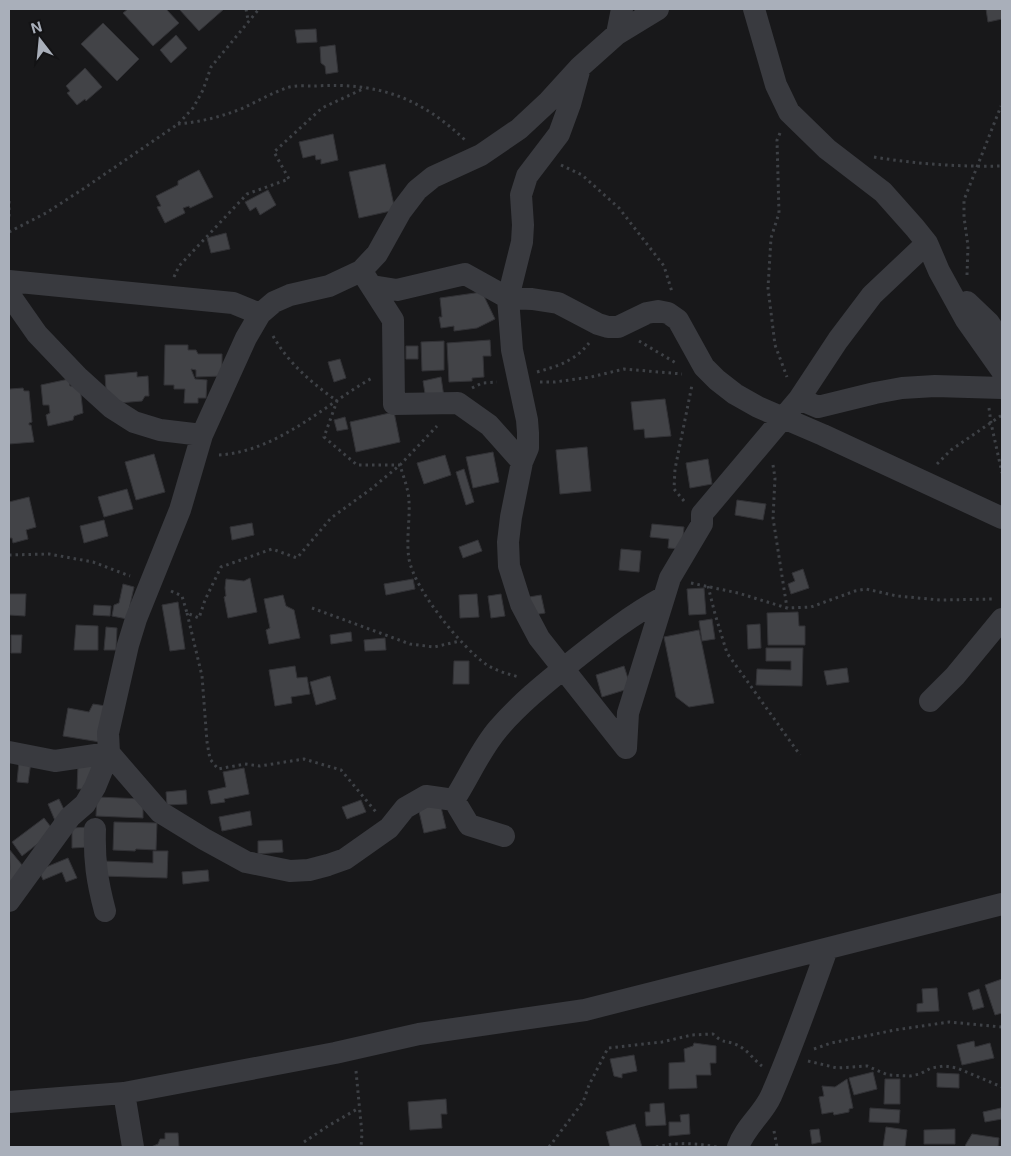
<svg xmlns="http://www.w3.org/2000/svg" width="1011" height="1156" font-family="Inter,sans-serif">
<rect width="100%" height="100%" fill="#18181a"/>
<path fill="#424347" stroke="#323236" d="M128,9H166L179,23L153,46L123,13Z
M179,9H224L199,31Z
M986,9H1002V19L988,22Z
M103,23L139,59L117,81L81,44Z
M316,29L317,42L297,43L295,30Z
M176,35L187,48L171,63L160,50Z
M335,45L338,72L326,74L325,66L321,63L320,47Z
M85,68L102,87L86,101L85,99L77,105L67,93L70,91L66,86Z
M333,134L338,160L321,164V159L316,160L315,155L303,158L299,142Z
M385,164L395,210L359,218L349,172Z
M199,170L213,197L190,208L189,206L183,208L185,213L165,223L157,207L161,206L156,196L178,185V181Z
M268,190L276,205L260,215L256,207L250,211L245,202Z
M226,233L230,249L211,253L207,238Z
M482,292L495,319L477,328L454,331V326L441,328L439,317H442L440,298Z
M490,340L491,356H483L484,377L472,378V381L449,382L447,343Z
M444,341V370L422,371L421,342Z
M165,345H188V350H196L198,354H222V376L196,377V370L191,369L195,379L207,380L206,398H198V403H184L185,389H174V385H164Z
M406,346H418V359H406Z
M340,359L346,378L334,382L328,362Z
M137,372V377L148,376L149,396H145L142,401L107,404L105,375Z
M441,377L444,397L426,400L423,381Z
M69,379L70,386H80L83,413L74,416L73,420L48,426L46,415L50,413L49,405H43L41,385Z
M23,388L24,391H29L32,422L29,423V425H31L34,442L9,444V391L10,389Z
M665,399L671,436L645,438L644,429L634,430L631,402Z
M394,412L400,442L356,452L350,422Z
M345,417L348,429L337,431L334,420Z
M587,447L591,491L560,494L556,450Z
M493,452L499,482L473,488L466,457Z
M154,454L165,492L136,500L125,462Z
M445,455L451,475L424,484L417,463Z
M708,459L712,484L690,488L686,463Z
M464,469L474,502L466,505L456,472Z
M127,489L133,509L104,517L98,497Z
M29,497L36,527L26,530L28,539L13,543L12,538H9V502Z
M737,500L766,504L763,520L735,515Z
M104,520L108,536L84,543L80,526Z
M252,523L254,535L232,540L230,527Z
M652,524L684,527L682,549L668,548L669,539L650,537Z
M478,540L482,551L463,558L459,547Z
M621,549L641,551L639,572L619,570Z
M803,569L809,588L791,594L788,584L795,581L792,573Z
M250,578L257,612L228,618L224,597L226,596L225,588L226,579L244,581Z
M413,579L415,589L386,595L384,584Z
M123,584L134,587L127,619L112,616L114,605L119,603Z
M704,588L706,614L689,615L687,589Z
M9,594H26L25,616L9,615Z
M477,594L479,617L460,618L459,595Z
M501,594L505,616L491,618L488,596Z
M283,595L286,606L294,610L300,638L269,644L266,630L270,628L264,599Z
M541,595L545,613L533,615L529,597Z
M178,602L185,649L170,651L162,605Z
M94,605L111,606L110,616L93,615Z
M798,612L799,626H805V645H768L767,613Z
M712,619L715,639L702,641L699,621Z
M760,624L761,648L748,649L747,625Z
M76,625L98,626V650H74Z
M106,627L117,628L116,650H104Z
M699,630L714,703L689,707L676,697L664,637Z
M351,632L352,641L331,644L330,635Z
M11,635H22L21,653H11Z
M385,638L386,650L365,651L364,640Z
M766,648H803L802,686L756,685L757,669L791,670V661H766Z
M454,661H469V684H453Z
M295,666L297,678L307,677L310,694L291,697L292,703L275,706L269,670Z
M624,666L631,688L602,697L596,675Z
M847,668L849,682L827,685L824,671Z
M330,676L336,699L316,705L310,682Z
M93,704L106,706L100,742L63,736L68,708L89,712Z
M19,761L31,762L28,783L17,782Z
M78,764H93L92,789H77Z
M244,768L249,794L224,799L225,802L211,804L208,791L226,787L223,772Z
M186,790L187,804L167,805L166,792Z
M97,797L143,799V818L96,816Z
M59,799L68,818L56,823L48,804Z
M361,800L366,812L347,819L342,807Z
M440,803L446,828L424,833L418,807Z
M250,811L252,825L222,831L219,817Z
M44,818L54,831L22,856L12,842Z
M114,822L157,823L156,850L136,849L135,851L113,850Z
M89,827V847L72,848V828Z
M282,840L283,852L258,854V841Z
M9,849L27,871L9,884L10,867Z
M153,851H168L167,878L101,876L102,861L153,863Z
M68,858L77,878L66,882L62,872L43,880L39,870Z
M208,870L209,881L183,884L182,872Z
M1002,979V1013L995,1015L985,985Z
M937,988L939,1011L917,1012V1004L923,1003L922,989Z
M979,989L984,1007L973,1010L968,993Z
M974,1041L975,1047L990,1043L994,1058L962,1065L957,1045Z
M694,1043L716,1046V1063H710L711,1075H696L697,1088L669,1089V1063L685,1062L684,1049L693,1046Z
M634,1055L637,1071L622,1074V1078L614,1076L610,1059Z
M873,1072L877,1089L854,1095L849,1078Z
M937,1073L959,1074V1088L937,1087Z
M847,1079L853,1108L849,1109V1112L834,1115L833,1112L822,1114L819,1097L824,1096L822,1086L835,1087Z
M885,1079H900V1104H884Z
M446,1099L447,1114H441L442,1128L410,1130L408,1102Z
M664,1103L666,1125L646,1126L645,1112H650V1104Z
M870,1108L900,1110L899,1123L869,1122Z
M1001,1108L1002,1119L985,1122L983,1112Z
M689,1114L690,1134L669,1136V1122H681L680,1115Z
M635,1124L642,1147H610L606,1132Z
M886,1127L907,1130L905,1147H883Z
M819,1129L821,1142L812,1144L810,1130Z
M955,1129V1144H924V1130Z
M165,1133H178L179,1147H151L158,1144L160,1139H165Z
M972,1134L999,1138L998,1147H965L966,1144Z"/>
<g fill="none" stroke-linecap="round" stroke-linejoin="round">
<path stroke="#3e4146" stroke-width="3" stroke-dasharray="2.5 4" stroke-linecap="butt" d="M246,9L248,20
M178,124C200,122 220,117 241,109C256,102 270,94 286,88C295,85 307,86 316,86C378,82 421,98 465,140
M780,133L777,140L779,213L771,238L768,288L775,345L787,377
M874,157C916,164 960,167 1002,166
M561,165L582,175L619,208L664,266L672,292
M9,201V218
M9,232L46,213L83,189L178,124L193,108L203,90L211,67L259,9
M967,275L968,246L964,217V200L1001,106
M174,277L179,266L247,194L289,179L274,152L322,108L365,88
M273,336C289,364 312,383 337,401L324,437L357,465H400C403,476 409,490 409,502C410,520 406,540 409,559C414,589 462,648 487,665C497,671 508,674 519,677
M639,341L676,363
M537,372C558,366 575,361 589,343
M540,382H555L591,377L624,369L682,374
M472,388L482,383L497,382
M989,408L991,423L1002,473
M219,455C278,451 323,406 372,378
M937,464L951,450L1002,415
M773,465L775,478L773,518L787,608
M684,501L674,489L675,469L692,385
M9,555L49,554L93,562L130,576
M691,583L738,593L787,608L811,607L855,591L866,589L897,596L940,600L992,599
M708,586L715,614L727,653L800,755
M171,591L182,596L187,613L199,618L205,600L221,567L272,549L297,558L331,518L371,489L400,465L437,426
M312,608L410,644L434,647L460,641
M187,613L202,676L207,742L210,759L218,769L245,764L260,766L304,759L341,770L376,812
M814,1049L831,1043L895,1030L949,1022L1002,1027
M808,1061L837,1068L867,1066L888,1075L910,1076L920,1074L931,1068L944,1066L957,1068L1002,1087
M356,1071L362,1134L361,1147
M774,1131L777,1147
M304,1142L328,1126L359,1108
M549,1147L583,1102L589,1085L608,1048L662,1042L692,1035L713,1034C724,1044 724,1040 735,1044C746,1048 753,1059 762,1066
M656,1147C676,1142 696,1143 717,1147"/>
<path stroke="#393a3f" stroke-width="22" d="M754,9L776,85L789,112L827,149L883,192L915,228L927,243L939,271L966,320L1002,371
M617,34L622,9
M579,71L570,104L559,134L527,176L521,195L523,225L522,242L508,298L512,350L527,420L528,433V448L522,462L511,517L508,542L509,566L521,604L539,638L626,748
M366,278L393,320L394,404L458,403L489,425L522,462
M9,281L233,303L260,314
M372,286L397,290L465,274L508,298L532,299L558,303L598,324L608,327H618L647,313L658,311L668,313L678,320L704,367L717,380L735,394L758,407L823,435L1002,518
M9,294L37,334L79,378L112,408L134,422L160,430L202,435
M967,302L989,323L1002,343
M799,399L818,407L875,393L902,388L935,386L1002,388
M930,701L955,676L1002,619
M626,748L628,713L666,591L670,578L702,524V514L799,399L838,340L872,295L927,243
M9,752L55,761L109,753L160,812L204,839L246,862L290,871L309,870L328,865L345,859L389,828L405,808L426,796L454,800L469,825L504,836
M454,800C469,777 480,750 498,729C520,703 548,681 574,660C603,637 631,615 664,597
M95,829C94,860 97,881 105,911
M9,901L70,817L85,804L95,787L109,753L108,733L128,645L136,619L180,510L202,435L246,338L260,314L274,302L290,295L329,286L361,271L377,254L401,211L417,190L433,177L481,155L519,129L549,101L580,67L617,34L658,9
M124,1093L133,1147
M9,1102L124,1093L335,1053L419,1034L585,1010L1002,904
M738,1147C745,1127 763,1114 771,1096C792,1048 809,999 827,949"/>
</g>
<rect width="1011" height="1156" fill="none" stroke="#a9afba" stroke-width="20"/>
<g transform="translate(40 40) rotate(344)" stroke="#131315" stroke-width="4" paint-order="stroke">
<path d="M0-4L9 19L0 12L-9 19Z" fill="#a9afba"/>
<text y="-8" font-size="14" font-weight="bold" text-anchor="middle" fill="#a9afba">N</text>
</g>
</svg>
